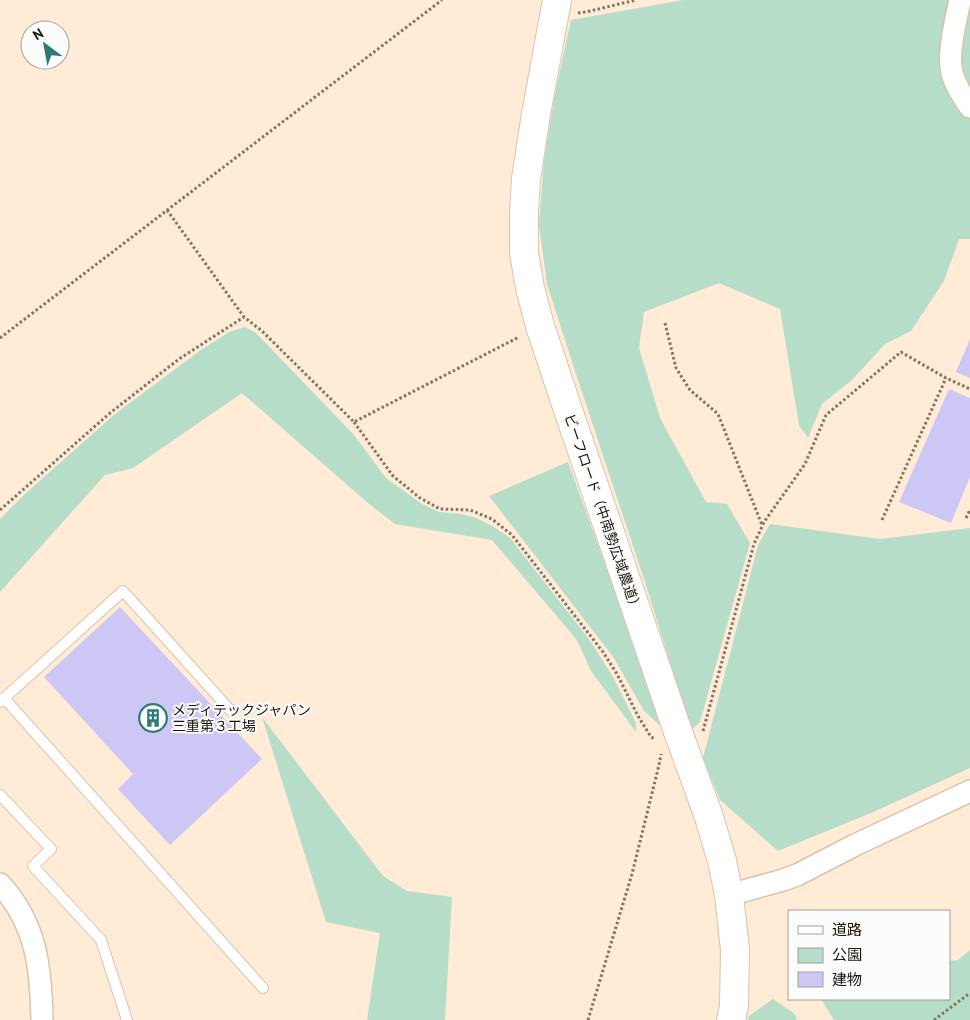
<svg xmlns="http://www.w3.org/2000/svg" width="970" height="1020" font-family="'PT Sans','Noto Sans JP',sans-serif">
<rect width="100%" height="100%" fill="#ffebd6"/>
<path fill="#b5ddc8" d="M683,0H970V239H959L944,281L911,331L885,344L852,380L822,404L808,438L799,425L780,309L719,283L644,312L639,348L660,418L706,502L727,504L750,543L700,722L691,730L646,585L577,377L547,284L539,225L544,161L554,99L571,20Z
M245,327L256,333L354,435L386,478L422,504L439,512L460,514L474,517L494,527L510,538L589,639L613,677L636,723V732L591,671L577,640L492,540L395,524L368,503L242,393L133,468L105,475L0,592V519L25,494L115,414L201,350L229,332Z
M568,462L661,719L664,729L644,711L614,658L489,496Z
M770,524L880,539L970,528V768L871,813L778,851L720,800L703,758L758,545Z
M262,717L383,876L407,891L452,897L445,1020H367L380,933L326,922Z
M970,950V1020H834L821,999H949V961L958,960Z
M773,999L795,1014L797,1020H748L749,1016Z"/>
<path fill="#ccc7f5" d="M970,339V378L956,372Z
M949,389L970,398V477L951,523L899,502Z
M120,607L262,759L170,845L118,789L133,774L44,677Z"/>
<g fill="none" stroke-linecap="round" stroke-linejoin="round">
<defs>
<path id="lane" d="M4,698L263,988
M0,702L123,591L231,711
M0,795L51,849L33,866L101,940L127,1020"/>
<path id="street" d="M960,0C956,20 947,54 952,73C955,85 963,97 970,107
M0,884C37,924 41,969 42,1020
M729,895L783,880L797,875L855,845L970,791"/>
<path id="secondary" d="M557,0L536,114L526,179L524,211V253L530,288L540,326L563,395L678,732L709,817L722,861L729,895L735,950L734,1006L731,1020"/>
</defs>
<use href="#lane" stroke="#dac3a9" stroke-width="12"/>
<use href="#street" stroke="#dac3a9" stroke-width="24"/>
<use href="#secondary" stroke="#dac3a9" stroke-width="30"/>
<path stroke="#817465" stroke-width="3" stroke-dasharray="2.5 2.5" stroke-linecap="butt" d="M578,13L586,12L636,0
M167,210L244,317
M665,323L676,368L690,390L718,414L762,525
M0,338L442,0
M354,422L393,476L420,498L440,509L470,510L492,519L512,535L603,652L617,674L638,716L651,737L655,739
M0,510L110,413L179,359L244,317L262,331L354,422L519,337
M966,518L970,510
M882,520L946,378
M703,731L754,544L764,522L805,464L826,415L901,352L946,378L970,389
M588,1020L632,874L659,765L661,754
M934,1020L970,993"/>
<use href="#lane" stroke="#fff" stroke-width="10"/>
<use href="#street" stroke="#fff" stroke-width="21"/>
<use href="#secondary" stroke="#fff" stroke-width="28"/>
</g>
<defs>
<symbol id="building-ring" viewBox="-11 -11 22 22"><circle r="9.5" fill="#fcfcfc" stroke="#2e7878" stroke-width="1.5"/><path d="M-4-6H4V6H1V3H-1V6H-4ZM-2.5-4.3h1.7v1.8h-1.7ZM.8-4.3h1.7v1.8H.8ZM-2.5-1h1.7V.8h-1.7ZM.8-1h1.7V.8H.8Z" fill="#2e7878"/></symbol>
</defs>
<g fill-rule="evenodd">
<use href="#building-ring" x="137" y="702" width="32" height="32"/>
</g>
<g text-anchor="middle" stroke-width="4" stroke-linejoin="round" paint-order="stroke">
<g font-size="14" fill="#1a1209" stroke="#fcfcfc">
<text transform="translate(603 513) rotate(71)" y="5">ビーフロード（中南勢広域農道）</text>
</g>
<g font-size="14" fill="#1a1209" stroke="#fcfcfc" text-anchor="start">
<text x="172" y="715">メディテックジャパン<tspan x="172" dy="16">三重第３工場</tspan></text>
</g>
</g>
<rect x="788" y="910" width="162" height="90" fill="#fcfcfc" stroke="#a29e9b"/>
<rect x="798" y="926" width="25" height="8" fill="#ffffff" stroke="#a29e9b"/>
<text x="832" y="935" font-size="15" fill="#1a1209">道路</text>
<rect x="798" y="948" width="25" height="15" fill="#b5ddc8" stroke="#a29e9b"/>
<text x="832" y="960" font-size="15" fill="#1a1209">公園</text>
<rect x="798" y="972" width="25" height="15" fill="#ccc7f5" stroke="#a29e9b"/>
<text x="832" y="985" font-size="15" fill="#1a1209">建物</text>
<g transform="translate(45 45) rotate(328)"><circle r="24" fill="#fcfcfc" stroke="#a29e9b"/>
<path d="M0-4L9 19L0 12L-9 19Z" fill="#2e7878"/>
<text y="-8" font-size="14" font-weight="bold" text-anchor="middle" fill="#1a1209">N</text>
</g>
</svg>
